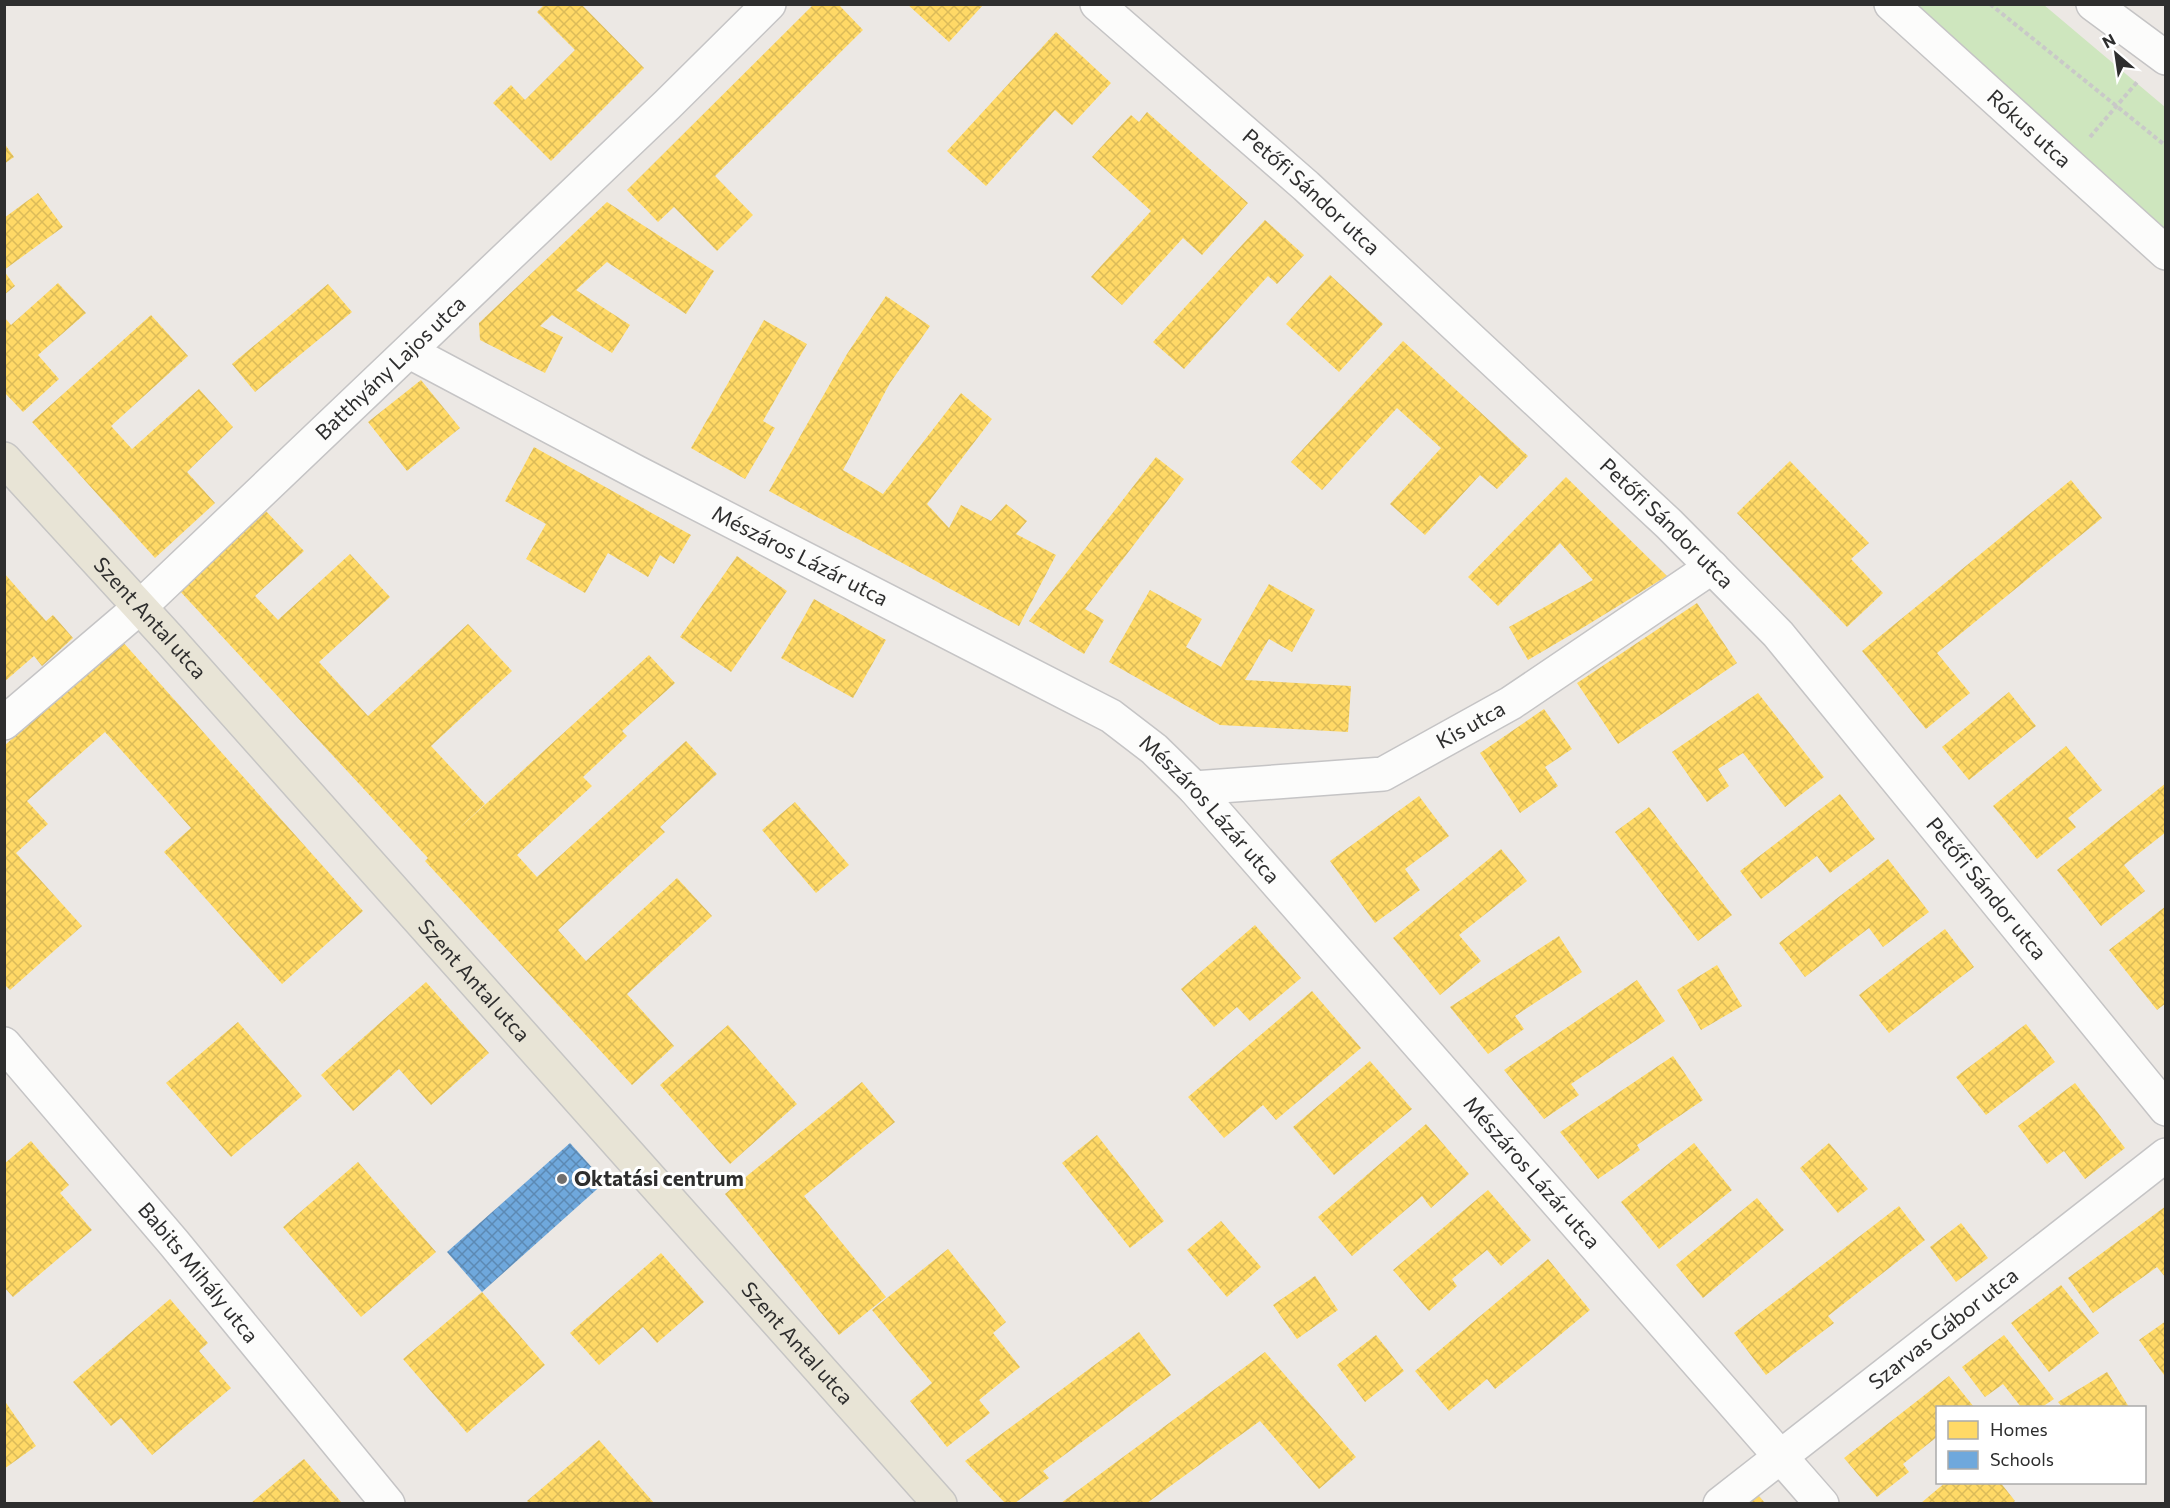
<svg xmlns="http://www.w3.org/2000/svg" width="2170" height="1508" font-family="Commissioner,sans-serif">
<defs>
<pattern id="homes-cross-hatch" width="8" height="8" patternUnits="userSpaceOnUse" patternTransform="scale(1.5)"><rect width="8" height="8" fill="#ffd966"/><path d="M0 0l8 8M0 8l8-8" fill="none" stroke="#dbbb59"/></pattern>
<pattern id="schools-cross-hatch" width="8" height="8" patternUnits="userSpaceOnUse" patternTransform="scale(1.5)"><rect width="8" height="8" fill="#6fa8dc"/><path d="M0 0l8 8M0 8l8-8" fill="none" stroke="#5c89b3"/></pattern>
</defs>
<rect width="100%" height="100%" fill="#ece8e4"/>
<path fill="#cee6be" d="M1899,5H2044L2165,107V239Z"/>
<path fill="url(#homes-cross-hatch)" d="M545,4H581L644,68L551,161L493,103L511,85L525,100L575,50L537,12Z
M814,4H838L863,30L715,176L753,215L717,251L674,207L658,222L627,190Z
M907,4H984L949,42Z
M1056,32L1111,83L1072,125L1055,110L986,186L947,151Z
M1147,112L1248,203L1202,255L1183,238L1122,305L1091,277L1151,211L1092,157L1131,115L1139,122Z
M4,143L14,157L4,164Z
M38,193L63,227L4,270V218Z
M607,202L714,271L686,314L607,262L576,290L630,325L612,353L552,315L540,326L563,337L545,373L480,340L479,323Z
M1265,220L1304,255L1277,284L1268,276L1184,369L1153,342Z
M4,271L15,286L4,295Z
M1330,275L1383,324L1339,372L1286,324Z
M58,283L86,313L38,355L59,379L23,412L4,392V317L11,325Z
M328,284L352,312L255,392L232,364Z
M886,296L930,326L890,383L843,470L883,494L961,393L992,419L927,504L949,528L961,505L991,521L1006,504L1027,521L1016,534L1056,555L1019,626L769,491L847,354Z
M151,315L188,356L111,426L132,449L199,389L233,427L187,472L215,503L155,558L32,422Z
M764,320L807,344L763,421L775,428L745,479L691,448Z
M1403,341L1528,456L1497,489L1480,475L1425,535L1390,504L1441,448L1397,408L1322,490L1291,462Z
M421,380L460,428L407,471L368,422Z
M534,447L691,535L674,564L660,555L648,577L608,553L585,593L526,559L546,524L505,501Z
M1156,457L1184,479L1085,609L1104,620L1084,654L1029,621Z
M1790,461L1869,543L1851,559L1883,593L1847,627L1737,513Z
M1566,477L1667,576L1584,627L1528,660L1509,627L1593,580L1560,543L1498,606L1468,577Z
M2071,480L2102,518L1937,653L1970,693L1926,729L1862,651Z
M263,508L304,551L255,596L278,620L350,554L390,597L319,662L368,716L468,624L512,671L431,746L485,804L454,833L649,655L675,683L622,731L627,736L583,777L592,786L517,855L537,877L686,741L717,774L660,827L665,832L558,930L586,961L677,878L712,916L627,994L674,1046L632,1085L425,861L428,858L177,588Z
M737,556L787,591L731,672L680,637Z
M4,573L46,621L53,615L73,638L42,666L34,656L4,682Z
M1269,584L1315,610L1292,652L1269,639L1245,680L1351,686L1348,732L1220,725L1109,662L1150,590L1202,619L1186,647L1221,667Z
M814,599L886,640L853,698L781,658Z
M1697,603L1737,663L1618,744L1577,683Z
M122,641L363,911L282,984L164,852L191,828L105,732L27,801L48,824L16,853L82,926L10,990L4,984V746Z
M2009,692L2036,726L1969,780L1942,747Z
M1758,693L1824,777L1785,807L1743,753L1718,769L1729,786L1707,802L1672,752Z
M1544,709L1572,749L1545,767L1558,786L1520,813L1480,753Z
M2066,746L2102,790L2068,818L2076,827L2037,859L1993,806Z
M2166,783V832L2124,865L2145,891L2101,926L2057,870Z
M1840,794L1875,839L1830,873L1817,856L1761,899L1740,871Z
M1419,796L1449,836L1405,869L1420,890L1375,923L1330,861Z
M795,802L849,865L816,893L762,830Z
M1649,807L1732,915L1698,941L1615,832Z
M1501,849L1527,881L1459,935L1481,961L1440,995L1393,938Z
M1888,859L1929,912L1883,947L1869,928L1805,977L1779,943Z
M2166,906V1003L2157,1010L2109,950Z
M1255,925L1301,978L1250,1021L1237,1007L1214,1027L1181,989Z
M1945,929L1974,967L1889,1033L1859,995Z
M1559,936L1582,972L1515,1016L1524,1029L1488,1054L1450,1007Z
M1717,965L1742,1006L1701,1030L1677,990Z
M1637,980L1665,1021L1571,1084L1579,1095L1544,1119L1504,1070Z
M426,982L489,1053L431,1105L399,1069L353,1111L321,1075Z
M1312,991L1361,1048L1276,1120L1263,1105L1224,1138L1188,1097Z
M238,1022L302,1096L231,1157L166,1083Z
M2026,1024L2055,1062L1986,1115L1956,1077Z
M728,1025L797,1104L730,1164L660,1085Z
M1673,1056L1703,1100L1637,1145L1640,1150L1598,1179L1560,1132Z
M1370,1061L1412,1109L1334,1175L1293,1127Z
M862,1082L895,1122L804,1196L886,1297L839,1335L725,1194Z
M2075,1083L2125,1148L2085,1179L2064,1151L2047,1164L2018,1126Z
M1426,1124L1469,1174L1431,1208L1422,1196L1352,1256L1318,1217Z
M1097,1135L1164,1221L1130,1248L1062,1163Z
M31,1141L69,1185L60,1193L92,1230L13,1297L4,1287V1164Z
M1694,1143L1732,1190L1659,1249L1621,1202Z
M1829,1143L1868,1189L1838,1213L1800,1168Z
M358,1162L436,1252L361,1317L283,1227Z
M1488,1190L1531,1240L1501,1266L1487,1250L1452,1279L1457,1286L1429,1311L1393,1270Z
M1757,1198L1784,1230L1703,1298L1676,1265Z
M1899,1206L1925,1240L1828,1316L1834,1323L1766,1375L1734,1333Z
M2166,1206V1278L2157,1267L2093,1313L2068,1278Z
M1221,1221L1261,1267L1227,1297L1187,1250Z
M1961,1223L1988,1258L1956,1282L1930,1247Z
M948,1249L1006,1322L993,1333L1020,1367L979,1400L990,1413L947,1447L910,1401L932,1383L872,1310Z
M661,1253L704,1302L657,1343L643,1327L599,1365L570,1333Z
M1548,1259L1590,1310L1495,1389L1487,1379L1449,1411L1415,1371Z
M1315,1276L1338,1310L1297,1339L1273,1305Z
M2061,1285L2099,1333L2049,1372L2011,1323Z
M482,1292L545,1365L467,1433L403,1359Z
M170,1299L208,1343L199,1351L231,1388L152,1455L121,1418L111,1426L73,1382Z
M2166,1321V1374L2164,1375L2139,1340Z
M1139,1332L1171,1375L1043,1471L1049,1478L1015,1503H1005L965,1461Z
M1376,1335L1404,1371L1365,1402L1337,1365Z
M2004,1335L2054,1399L2042,1407H2021L2003,1384L1985,1397L1962,1367Z
M1265,1352L1356,1457L1319,1489L1260,1421L1147,1503H1061Z
M2107,1372L2129,1407H2062L2058,1402Z
M1949,1376L1974,1407H1938V1436L1903,1464L1909,1472L1877,1497L1844,1458Z
M4,1400L36,1446L4,1469Z
M599,1440L654,1503H529L527,1501Z
M304,1459L342,1503H251L295,1466Z
M1946,1482H2000L2015,1501L2012,1503H1921Z
M1758,1495L1765,1503H1748Z"/>
<path fill="url(#schools-cross-hatch)" d="M570,1143L605,1182L482,1292L447,1252Z"/>
<g fill="none" stroke-linecap="round" stroke-linejoin="round">
<defs>
<g id="minor">
<path id="s1" d="M1097,4L1306,186L1669,524L1778,634L2166,1109"/>
<path id="s2" d="M1891,4L2166,253"/>
<path d="M2093,4L2166,58"/>
<path id="s3" d="M410,352L636,472L1111,716L1154,749L1194,788L1822,1504"/>
<path id="s4" d="M4,723L140,607L667,105L769,4"/>
<path id="s5" d="M1194,788L1383,774L1511,703L1712,567"/>
<path id="s6" d="M4,1044L174,1243L388,1504"/>
<path id="s7" d="M1720,1504L2166,1155"/>
</g>
<g id="major">
<path id="s8" d="M4,459L170,640L940,1504"/>
</g>
</defs>
<use href="#minor" stroke="#c5c4c5" stroke-width="36"/>
<use href="#major" stroke="#c6c5c4" stroke-width="36"/>
<path stroke="#c9c9c8" stroke-width="4" stroke-dasharray="4.5 3" stroke-linecap="butt" d="M1990,4L2166,146
M2090,137L2138,81"/>
<use href="#minor" stroke="#fcfcfb" stroke-width="33"/>
<use href="#major" stroke="#e8e4d6" stroke-width="33"/>
</g>
<circle fill="#706f6e" stroke="#fff" stroke-width="2" cx="562" cy="1179" r="6"/>
<g text-anchor="middle" stroke-width="6" stroke-linejoin="round" paint-order="stroke">
<g font-size="21" fill="#2e2e2e" stroke="#fff">
<text dy="7" stroke="none"><textPath href="#s2" startOffset="186">Rókus utca</textPath></text>
<text dy="7" stroke="none"><textPath href="#s1" startOffset="285">Petőfi Sándor utca</textPath></text>
<text dy="7" stroke="none"><textPath href="#s4" startOffset="525">Batthyány Lajos utca</textPath></text>
<text dy="7" stroke="none"><textPath href="#s1" startOffset="771">Petőfi Sándor utca</textPath></text>
<text dy="7" stroke="none"><textPath href="#s3" startOffset="440">Mészáros Lázár utca</textPath></text>
<text dy="7" stroke="none"><textPath href="#s8" startOffset="216">Szent Antal utca</textPath></text>
<text dy="7" stroke="none"><textPath href="#s5" startOffset="290">Kis utca</textPath></text>
<text dy="7" stroke="none"><textPath href="#s3" startOffset="926">Mészáros Lázár utca</textPath></text>
<text dy="7" stroke="none"><textPath href="#s1" startOffset="1257">Petőfi Sándor utca</textPath></text>
<text dy="7" stroke="none"><textPath href="#s8" startOffset="702">Szent Antal utca</textPath></text>
<text dy="7" stroke="none"><textPath href="#s3" startOffset="1412">Mészáros Lázár utca</textPath></text>
<text dy="7" stroke="none"><textPath href="#s6" startOffset="300">Babits Mihály utca</textPath></text>
<text dy="7" stroke="none"><textPath href="#s7" startOffset="284">Szarvas Gábor utca</textPath></text>
<text dy="7" stroke="none"><textPath href="#s8" startOffset="1188">Szent Antal utca</textPath></text>
</g>
<g font-size="21" font-weight="bold" fill="#2e2e2e" stroke="#fff" text-anchor="start">
<text x="574" y="1186">Oktatási centrum</text>
</g>
</g>
<rect width="2170" height="1508" fill="none" stroke="#2e2e2e" stroke-width="12"/>
<rect x="1936" y="1406" width="210" height="78" fill="#ffffff" stroke="#ababab" stroke-width="1.5"/>
<rect x="1948" y="1421" width="30" height="18" fill="#ffd966" stroke="#ababab" stroke-width="1.5"/>
<text x="1990" y="1436" font-size="18" fill="#2e2e2e">Homes</text>
<rect x="1948" y="1451" width="30" height="18" fill="#6fa8dc" stroke="#ababab" stroke-width="1.5"/>
<text x="1990" y="1466" font-size="18" fill="#2e2e2e">Schools</text>
<g transform="translate(2116 54) rotate(331)" stroke="#ffffff" stroke-width="4.5" paint-order="stroke">
<path d="M0-4.5L10 22L0 15L-10 22Z" fill="#2e2e2e"/>
<text y="-9" font-size="16" font-weight="bold" text-anchor="middle" fill="#2e2e2e">N</text>
</g>
</svg>
